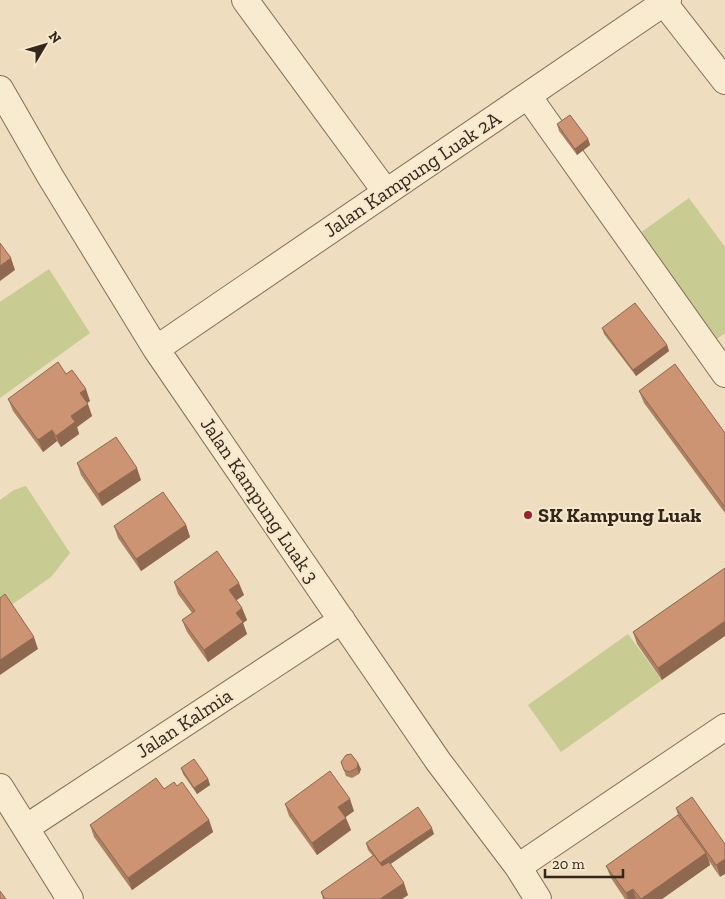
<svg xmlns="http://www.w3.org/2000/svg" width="725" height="899" font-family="'Zilla Slab',serif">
<rect width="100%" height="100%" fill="#eeddbe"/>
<path fill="#c8cb92" d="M689,198L725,247V333L717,339L640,233Z
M49,269L90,333L0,398V302Z
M26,486L70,553L51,577L0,613V500L14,490Z
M628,634L662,680L561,752L528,705Z"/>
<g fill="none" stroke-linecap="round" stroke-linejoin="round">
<defs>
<path id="minor" d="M245,0L386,192
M664,3L725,81
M0,89L50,176L156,349L438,761L518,867L538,899
M528,96L725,374
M156,349L668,0
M0,787L70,899
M27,827L342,620
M518,867L725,727"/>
</defs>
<use href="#minor" stroke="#866d57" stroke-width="28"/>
<use href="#minor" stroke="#f9ebd0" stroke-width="26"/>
</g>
<path fill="#af7f63" d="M557,124L588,139L590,145L577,155L559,131Z
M602,328L667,345L669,351L636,376L604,334Z
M66,374L90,401L87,403L92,416L77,427L79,434L61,447L57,441L43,452L13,411L8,399Z
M639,391L725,433V513L644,403Z
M77,463L141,480L102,506L81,475Z
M186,525L190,537L141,571L118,538L114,526Z
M725,568L662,680L637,644L633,632Z
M174,582L244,595L236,600L242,608L247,620L243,623L247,634L208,662L187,632L182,620L192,613L178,594Z
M341,762L361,769L359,774L352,778L346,776Z
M181,768L208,779L210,785L197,794L183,774Z
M164,789L209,820L213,832L132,890L94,837L90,825Z
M692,797L720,877L709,861L710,865L662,899H625L611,878L606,866L678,815L676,808Z
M285,804L354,811L345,817L351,830L317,855L289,816Z
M434,834L390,864L408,895L402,899H323L321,892L373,856L368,850L366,843Z"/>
<path fill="#8f6850" d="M588,139L590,145L577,155L575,149Z
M11,258L15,270L0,281V266Z
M667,345L669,351L636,376L633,370Z
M86,389L90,401L84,405L80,393Z
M88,404L92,416L77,427L79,434L61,447L56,436L71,416Z
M52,430L57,441L43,452L38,440Z
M137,468L141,480L102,506L98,494Z
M186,525L190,537L141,571L136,559Z
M239,583L244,595L234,602L229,590Z
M242,608L247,620L243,623L247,634L208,662L204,650L236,613Z
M725,621V636L662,680L658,668Z
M34,637L38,649L0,675V660Z
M358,763L361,769L359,774L357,768Z
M208,779L210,785L197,794L194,788Z
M350,799L354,811L343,819L338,807Z
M346,818L351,830L317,855L312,843Z
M209,820L213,832L132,890L128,878Z
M432,828L434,834L382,870L380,863Z
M706,853L710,865L662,899H641Z
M725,859V874L720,877L716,865Z
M404,883L408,895L402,899H380Z
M633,889L636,899H628L626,893Z"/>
<path fill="#cc9473" stroke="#8f6850" d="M570,115L588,139L575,149L557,124Z
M0,243L11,258L0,266Z
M635,303L667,345L633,370L602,328Z
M58,362L66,374L72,370L86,389L80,393L88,404L71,416L75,422L56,436L52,430L38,440L8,399Z
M675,364L725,433V507L639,391Z
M116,437L137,468L98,494L77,463Z
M163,492L186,525L136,559L114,526Z
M217,551L239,583L229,590L242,608L236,613L243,622L204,650L182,620L195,611L174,582Z
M725,568V621L658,668L633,632Z
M5,594L34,637L0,660V598Z
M351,754L358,763L357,768L349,772L344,770L341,762L346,755Z
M194,759L208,779L194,788L181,768Z
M330,771L350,799L338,807L346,818L312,843L285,804Z
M156,778L164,789L174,782L177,786L182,782L209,820L128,878L90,825Z
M692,797L725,844V859L716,865L676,808Z
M418,807L432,828L380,863L366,843Z
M678,815L706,853L641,899L633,889L626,893L606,866Z
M374,855L382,866L389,862L404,883L380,899H325L321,892Z
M0,891L6,899H0Z"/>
<circle fill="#95262d" stroke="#f5e8cd" stroke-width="2" cx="528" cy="515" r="5"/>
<g text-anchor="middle" stroke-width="4" stroke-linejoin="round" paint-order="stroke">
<g font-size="20" fill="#35261b" stroke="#f5e8cd">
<text transform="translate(412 174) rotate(-34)" y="7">Jalan Kampung Luak 2A</text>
<text transform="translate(260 500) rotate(56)" y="7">Jalan Kampung Luak 3</text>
<text transform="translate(184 723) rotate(-33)" y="7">Jalan Kalmia</text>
</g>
<g font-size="20" font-weight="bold" fill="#35261b" stroke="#f5e8cd" text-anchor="start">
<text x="538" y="522">SK Kampung Luak</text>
</g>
</g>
<g transform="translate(45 45) rotate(52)" stroke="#f5e8cd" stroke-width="4" paint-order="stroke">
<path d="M0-4L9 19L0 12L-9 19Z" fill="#35261b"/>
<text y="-8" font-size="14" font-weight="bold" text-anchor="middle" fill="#35261b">N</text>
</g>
<path d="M545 869v8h78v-8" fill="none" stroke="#35261b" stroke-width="2.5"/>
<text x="552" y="869" font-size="15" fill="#35261b" stroke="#f5e8cd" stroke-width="4" paint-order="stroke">20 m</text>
</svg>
